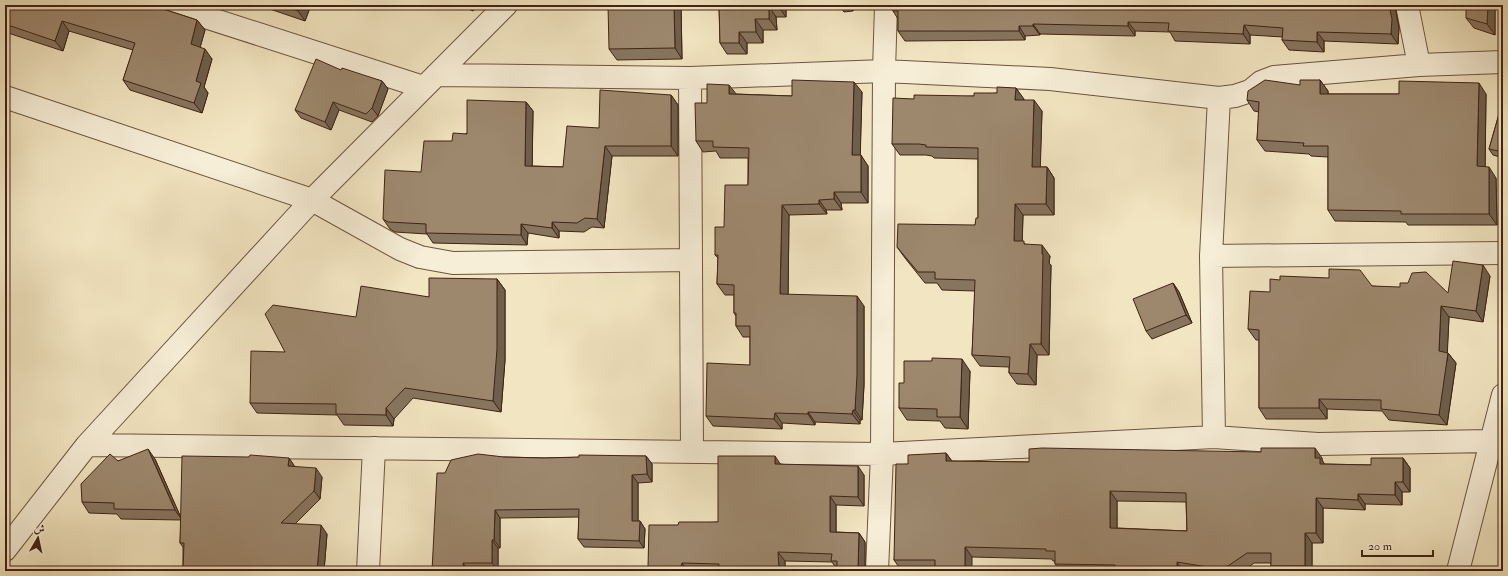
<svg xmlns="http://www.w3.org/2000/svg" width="1508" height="576" font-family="'IM FELL Double Pica',Amiri,serif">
<rect width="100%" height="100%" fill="#f2e5c1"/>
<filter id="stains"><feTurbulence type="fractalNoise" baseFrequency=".005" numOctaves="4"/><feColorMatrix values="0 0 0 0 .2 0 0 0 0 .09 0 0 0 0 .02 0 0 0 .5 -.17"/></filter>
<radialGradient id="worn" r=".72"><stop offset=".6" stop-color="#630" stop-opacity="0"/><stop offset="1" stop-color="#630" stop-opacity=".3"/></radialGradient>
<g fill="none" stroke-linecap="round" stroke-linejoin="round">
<defs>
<path id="minor" d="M168,5L423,87
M1407,5L1419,65
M436,75L690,78L884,71L1050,79L1219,98L1235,96L1250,91L1261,82L1274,77L1419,65L1503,62
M690,78L692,451
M5,97L312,200L400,249L420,257L453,263L691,260
M1211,256L1503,253
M1214,437L1211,256L1219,98
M87,445L882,454L1214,437L1318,444L1491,441
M5,550L87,445L312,200L506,5
M368,571L374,448
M877,571L882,454L884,71L886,5
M1458,571L1503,395"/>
</defs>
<use href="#minor" stroke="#6c543f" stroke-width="24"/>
<use href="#minor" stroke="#f7eed7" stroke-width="22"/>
</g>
<path fill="#87755f" stroke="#402314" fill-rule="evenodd" d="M5,5L157,7L197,20L205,30L200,47L212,59L204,87L208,93L202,113L130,90L123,80L133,50L69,31L63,51L5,32Z
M258,5H311L305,21Z
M459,5H479L473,11Z
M681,5L682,59L617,60L609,49Z
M719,5H786V17H776L777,30H763V43H747V54H727L720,43Z
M839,5H853V11L844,12Z
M893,5H1395V7L1399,28L1398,44L1324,41V52L1289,50L1282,40L1283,37L1250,35V44L1175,41L1170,32L1135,31V36L1040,34V35L1025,36V40L905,41L898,31V19L893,11Z
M1495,5V35L1474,28L1466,18Z
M341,70L382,81L388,89L378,116L372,122L339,110L331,130L301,118L295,110Z
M1320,80L1328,91V94H1486L1485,167L1496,178L1497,225H1408L1406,222L1335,221L1328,210V157L1311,156L1309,154L1265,151L1257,140L1259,112L1254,111L1247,100L1300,85Z
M1016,88L1024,100L1042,111L1040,167H1047L1054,178V215H1023L1022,241L1025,244L1050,256L1049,263L1051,265L1049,355H1037L1036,385L1017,384L1009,373V367L980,366L972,355L975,291L942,290L937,283H925L905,258L897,247L975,225L978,218V159L934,158L932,156L926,155H900L892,144L914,99L974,96L997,93Z
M862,92L860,155L868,166V203H841L842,210H826L827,214L789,215L788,295L864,306V385L862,420H860V424L815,422V425L782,423V429L713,426L706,416L750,365V337H743L736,326V316L734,313V295H725L717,284L718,258L715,255L724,227L748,185V158H720L716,151L703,152L696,141L707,103L736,94L792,96Z
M671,95L678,105V156H612L604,228L592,227L584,232L559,231V238L528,233L527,245L433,243L427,234L395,232L390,229L383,219L421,172L452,141L526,102L533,111L532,166L563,167L599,128Z
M1503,100V158L1493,155L1489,149Z
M1490,276L1483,322L1449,317L1447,353H1448L1456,363L1447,425L1389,420L1382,411L1327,409V419H1266L1259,408V340H1256L1248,329L1270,292L1372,286L1448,293Z
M497,279L505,290V360L501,412L413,398L394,419L393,426L344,425L337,415L257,413L250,403L285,352L429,297Z
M1173,283L1179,292L1192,323L1152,339L1146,331Z
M970,371L968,429L945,428L940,421L907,420L899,408L904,383Z
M946,453L952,461L1029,462L1322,458V460L1324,464L1371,465L1403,458L1410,468V492H1402V505L1365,504V510L1323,508V543H1312V571H1274L1271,566V563H1254L1243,571H1060L1055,564V561H1053L1052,559L972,557L935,570H901L894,560L908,464ZM1117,501L1186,502L1187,531L1117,528Z
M646,456L652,464V482L638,483V521H640L645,529L644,548L584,547L578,539L579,517L500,518V548H498V571H432L445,473L504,457L545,458Z
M289,458L295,467L322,477L320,499L295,524L327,534L324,571H185L183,569V547L180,543L181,520L121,519L117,514L89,513L82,502L118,461L155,459L181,518Z
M780,464L864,475V506L836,505V532L859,533L865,542V571H838L832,562L785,561V571H651L648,567L678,525L718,522Z"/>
<path fill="#6e5f4d" stroke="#402314" d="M300,5H311L305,21L298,11Z
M468,5H479L473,11Z
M674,5H681L682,59L675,48Z
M778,5H786V17L778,6Z
M849,5H853V11Z
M1389,5H1395V7L1399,28L1398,44L1391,34Z
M1488,5H1495V35L1487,24Z
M769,6L776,17L777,30L769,19Z
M755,19L763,30V43L756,32Z
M197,20L205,30L198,55L191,44Z
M62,21L69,31L63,51L55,41Z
M1128,22L1135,31V36L1128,26Z
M1033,24L1040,34V35L1033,26Z
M1244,25L1250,35V44L1243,34Z
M1019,26L1025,36V40L1019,31Z
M739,32L747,43V54L739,43Z
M1317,32L1324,41V52L1317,42Z
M205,49L212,59L204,87L208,93L202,113L194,103L196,81Z
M1320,80L1328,91V105L1320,94Z
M382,81L388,89L378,116L372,108Z
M854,82L862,92L860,166L852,155Z
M1479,83L1486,94L1485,176L1477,166Z
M729,85L737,95L729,94Z
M1016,88L1024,99L1023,111L1015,100Z
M671,95L678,105V156L671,146Z
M1034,100L1042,111L1040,178L1032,167Z
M333,102L339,110L331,130L325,122Z
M526,102L533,111L532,176L525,166Z
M605,146L612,156L604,228L597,219Z
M861,155L868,166V203L861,192Z
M1047,167L1054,178V215L1046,204Z
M1489,167L1496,178L1497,225L1489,214Z
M834,192L841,203L842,210L834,199Z
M819,200L826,210L827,214L819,204Z
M1015,204L1023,215L1022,252L1014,241Z
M782,205L789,215L788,305L780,294Z
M552,222L559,231V238L552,228Z
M521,224L528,233L527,245L521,235Z
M1042,245L1050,256L1049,263L1051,265L1049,355L1041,344Z
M1483,265L1490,276L1483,322L1476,311Z
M497,279L505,290V360L501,412L493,401Z
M1173,283L1179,292L1192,323L1186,315Z
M857,296L864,306V385L862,420L855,410Z
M1441,306L1449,317L1447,361L1448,353L1456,363L1447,425L1439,415V351Z
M1030,344L1037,355L1036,385L1028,374Z
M962,359L970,371L968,429L960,417Z
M1319,399L1327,409V419L1319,408Z
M386,408L394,419L393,426L386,415Z
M853,410L860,420V424L852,414Z
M808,412L815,422V425L808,414Z
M775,413L782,423V429L774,419Z
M1315,448L1322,458V460L1327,468V474L1315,458Z
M148,449L155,459L182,520L175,510Z
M946,453L953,463L946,461Z
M646,456L652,464V482L647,474Z
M775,456L781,465L775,464Z
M289,458L295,467L288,466Z
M1403,458L1410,468V492L1403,482Z
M858,466L864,475V506L858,497Z
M316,468L322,477L320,499L314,491Z
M632,475L638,483V529L632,521Z
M1395,482L1402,492V505L1395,495Z
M1110,491L1117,501V538L1110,528Z
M1358,494L1365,504V510L1358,500Z
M830,496L836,505V541L830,532Z
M1316,498L1323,508V543L1316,533Z
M495,510L500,518V548L494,540Z
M640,521L645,529L644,548L639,541Z
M321,525L327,534L324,571H317Z
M859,533L865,542V571H859L858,570Z
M1305,533L1312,543V571H1309L1305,566Z
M492,540L498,548V571L492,563Z
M965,547L972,557V571H965Z
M778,552L785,561V571H779Z
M1177,562L1183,571H1177Z
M463,563L469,571H464Z
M682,563L687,571H684L681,567Z"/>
<path fill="#9d886e" stroke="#402314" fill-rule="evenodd" d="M5,5H155L157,7L197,20L191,44L205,49L196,81L201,83L194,103L123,80L135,43L62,21L55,41L5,24Z
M281,5H300L298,11Z
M608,5H674L675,48L609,49Z
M719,5H778V6H769V19H755L756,32H739V43H720Z
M893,5H1389L1392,19L1391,34L1317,32V42L1282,40L1283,28L1244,25L1243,34L1168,31L1169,23L1128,22V26L1033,24V26H1019V31H898V11H893Z
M1466,5H1488L1487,24L1466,18Z
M316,59L341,70L342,68L382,81L372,108L366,114L333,102L325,122L295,110Z
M792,80L854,82L852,155H861V192H834V199L819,200V204L782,205L780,294L857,296V375L855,410H853L852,414L808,412V414L775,413L774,419L706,416L707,363L750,365V326H736V313H734V285L717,284L718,255H715V227H724L725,185H748L749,148L713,147V141H696L695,103H707V84L729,85V94L792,96Z
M1265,80L1300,85V80H1320V94H1399V81L1479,83L1477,166L1489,167V214H1401V211L1328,210V146H1303L1304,143L1257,140L1259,102L1247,100L1248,91Z
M997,87L1016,88L1015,100H1034L1032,167H1047L1046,204H1015L1014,241H1024V244L1042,245V254H1043L1041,344H1030L1028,374L1009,373L1010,357L972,355L975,280L935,279V272H918L897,247L898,224L975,225L976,218H978V148L926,147V145L919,144H892L893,98L914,99V95L974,96V93H997Z
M600,90L671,95V146H605L597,219L585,218L577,223L552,222V228L521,224V235L426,233V224L388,222L383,219L385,170L421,172L424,141H452L453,133L467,134V100L526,102L525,166L563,167L567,126L599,128Z
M1503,100V152L1489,149Z
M1453,261L1483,265L1476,311L1441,306L1439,351L1448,353L1439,415L1381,409V400L1319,399V408H1259V330L1248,329L1250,291L1270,292V279L1280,280V276L1329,278V269L1360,270L1372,286L1400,287V283H1408L1412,273L1426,272L1448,293Z
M429,278L497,279V349L493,401L405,388L386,408V415L336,414V404L250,403L251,351L285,352L265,314L273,305L356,317L361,286L429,297Z
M1173,283L1186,315L1146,331L1133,299Z
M932,358L962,359L960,417H937V409L899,408V383H904V361H932Z
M1042,448L1261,452V448H1315V458H1320V464L1371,465V458H1403V482H1395V495L1358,494V500L1316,498V533H1305V566H1271V553H1247L1228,566L1214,568L1177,562V571H1138L1115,570V565L1055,564V551H1046V549L965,547V571H935V560H894L896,464H908V455L946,453V461L1029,462V449ZM1110,491L1186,493L1187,531L1110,528Z
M148,449L175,510L114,509V503L82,502L81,484L110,454L118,461Z
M478,454L504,457L545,458L579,457V455L646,456L647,474L632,475V521H640L639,541L578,539L579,509L495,510L494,540H492V563H463L464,571H432L437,473H445L451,460Z
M250,455L289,458L288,466L316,468L314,491L281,523L321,525L317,571H252L183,569L184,543H180L182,456L249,457Z
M718,456H775V464L858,466V497L830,496V532L859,533L858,570H837V561H831L832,554L778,552L779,571H719V564L682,563L681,567H648L649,525H678L679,522H718Z"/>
<rect width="1508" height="576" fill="none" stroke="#f2e5c1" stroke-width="20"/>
<rect x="6" y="6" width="1496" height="564" fill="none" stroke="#402314" stroke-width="2"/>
<rect x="10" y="10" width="1488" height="556" fill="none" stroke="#402314"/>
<g transform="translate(38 538) rotate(9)" stroke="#f7eed7" stroke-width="3" paint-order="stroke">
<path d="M0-3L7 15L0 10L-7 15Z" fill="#402314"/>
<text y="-6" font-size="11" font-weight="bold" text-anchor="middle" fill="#402314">ش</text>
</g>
<path d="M1362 550v6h71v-6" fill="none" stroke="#402314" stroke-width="2"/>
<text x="1368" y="550" font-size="12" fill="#402314" stroke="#f7eed7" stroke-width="3" paint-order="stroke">20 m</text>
<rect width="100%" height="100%" filter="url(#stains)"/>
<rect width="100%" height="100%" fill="url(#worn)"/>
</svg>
